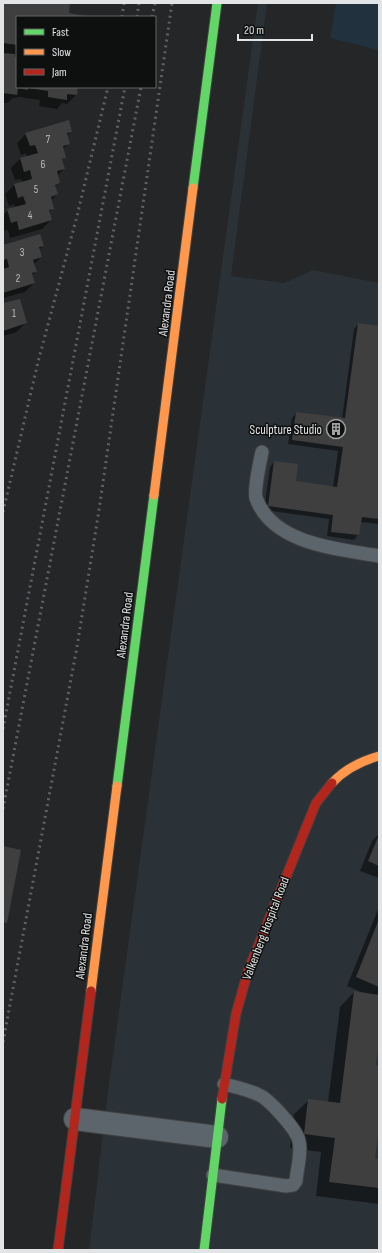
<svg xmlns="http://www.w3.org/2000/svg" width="382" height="1253" font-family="'Sofia Sans Condensed',sans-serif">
<rect width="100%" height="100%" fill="#242627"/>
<path fill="#2b3237" d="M258,3H267L231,276L284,283L313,270L379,283V1250H89L109,1084Z"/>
<path fill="#21313e" d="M336,3H379V50L330,38Z"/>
<path fill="#0007" d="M3,3H69L67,14L90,17H17V87H77L76,95L67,104L62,103L57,109L39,106L40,100L19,97L13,98L7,103H3Z
M71,132L67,136L69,143L63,149L65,157L61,161L64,169L57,176L59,183L55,187L57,194L51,201L53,208L49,212L51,220L42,229L10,238L8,230L3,231V215L8,210L15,208L14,204L9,206L5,194L14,185L22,183L21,179L15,180L11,168L20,159L27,157L26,153L21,155L17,143L26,134Z
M3,246H43L39,250L41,257L34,264L36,271L32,276L34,283L25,292L3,298Z
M3,304L26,322L17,332L3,336Z
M358,324L379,327V524L360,522L358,535L354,540L327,536L329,519L264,510L270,467L274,462L294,482L333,487L338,451L288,444L292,418L296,413L342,419L354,329Z
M379,834V878L360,871L372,841Z
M379,907V993L377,995L379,996V1032L374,1066L379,1067V1120L374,1160H379V1204L316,1196L321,1152L290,1148L294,1114L309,1100L328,1102L340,1007L354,992L363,993L347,986Z"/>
<path fill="#3f3f3f" d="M3,3H70L69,13L91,17H17V45L3,43Z
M3,53L15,54V57H17V87H78L77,95L67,94V100L48,97V91L28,88V90L18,88L17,95L3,93Z
M69,120L72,132L67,133L70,144L63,146L66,158L62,159L65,169L57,171L60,183L55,185L58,194L51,197L54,209L49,210L52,220L19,230L17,221L11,223L7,209L26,204L23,196L18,198L14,184L32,179L30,170L24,172L20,158L38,153L35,145L30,146L25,133Z
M40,234L44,246L39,247L42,257L33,260L37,272L32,273L35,283L3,293V269L9,267L7,259L3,260V245Z
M20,299L27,323L3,331V303Z
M358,323L379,326V519L362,517L359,535L331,532L333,515L268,506L274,461L298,464L296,481L337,487L343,447L292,440L296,412L345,418Z
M379,835V866L368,861Z
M3,846L21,850L7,923L3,922Z
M379,919V987L356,977Z
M354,991L379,995V1039L376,1065L379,1066V1128L375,1159H379V1188L329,1182L335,1138L304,1134L308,1099L340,1103Z"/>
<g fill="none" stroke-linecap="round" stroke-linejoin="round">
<defs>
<path id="lane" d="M262,452C260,461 254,491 256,498C272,544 338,549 379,556
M213,1175L286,1186L293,1185L296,1181C297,1168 302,1153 299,1141C297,1130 269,1099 259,1095C249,1090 236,1087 224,1084"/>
<path id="street" d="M75,1119L217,1137"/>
<path id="fast" d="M193,188L217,3
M117,786L154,495
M204,1250L222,1099"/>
<path id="slow" d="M154,495L193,188
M332,783C345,769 361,761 379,756
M91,991L117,786"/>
<path id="jam" d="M222,1099L236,1014L248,971L316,803L332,783
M58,1250L91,991"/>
</defs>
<use href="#lane" stroke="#404141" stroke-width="15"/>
<use href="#street" stroke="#404141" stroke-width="24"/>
<use href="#fast" stroke="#404141" stroke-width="11"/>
<use href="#slow" stroke="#404141" stroke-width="11"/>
<use href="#jam" stroke="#404141" stroke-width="11"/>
<use href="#lane" stroke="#5c656c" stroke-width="13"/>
<use href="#street" stroke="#5c656c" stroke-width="22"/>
<use href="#fast" stroke="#63d668" stroke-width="9"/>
<use href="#slow" stroke="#ff974d" stroke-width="9"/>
<use href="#jam" stroke="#b3261e" stroke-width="9"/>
<path stroke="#5d6266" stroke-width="3" stroke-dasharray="2 4" stroke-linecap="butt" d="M122,17L124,3
M137,17L139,3
M152,17L155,3
M3,512L38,362L77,216L108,87
M3,729L125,87
M3,809L141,87
M3,1042L77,647L99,510L172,3"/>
</g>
<defs>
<symbol id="building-ring" viewBox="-11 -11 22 22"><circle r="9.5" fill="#0e0f0f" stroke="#a0a2a3" stroke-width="1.5"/><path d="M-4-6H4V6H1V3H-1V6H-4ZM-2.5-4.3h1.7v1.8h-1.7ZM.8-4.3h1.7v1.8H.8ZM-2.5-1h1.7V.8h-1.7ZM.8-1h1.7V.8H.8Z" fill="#a0a2a3"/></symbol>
</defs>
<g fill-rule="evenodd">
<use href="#building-ring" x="325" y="418" width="22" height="22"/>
</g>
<g text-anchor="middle" stroke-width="3" stroke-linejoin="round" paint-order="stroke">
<g font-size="11" fill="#babbbc">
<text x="48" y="143">7</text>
<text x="43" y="168">6</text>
<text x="36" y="193">5</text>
<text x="30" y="219">4</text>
<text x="22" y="256">3</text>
<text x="18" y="282">2</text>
<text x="14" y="317">1</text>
</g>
<g font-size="13" fill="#e3e4e6" stroke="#0e0f0f">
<text transform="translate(166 303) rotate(-83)" y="5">Alexandra Road</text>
<text transform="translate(124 625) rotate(-83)" y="5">Alexandra Road</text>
<text transform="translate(265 928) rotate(-69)" y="5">Valkenberg Hospital Road</text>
<text transform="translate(83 946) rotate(-83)" y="5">Alexandra Road</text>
</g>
<g font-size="13" fill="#e3e4e6" stroke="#0e0f0f" text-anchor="end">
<text x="322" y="434">Sculpture Studio</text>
</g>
</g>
<rect width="382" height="1253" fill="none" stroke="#e3e4e6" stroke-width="8"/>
<rect x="16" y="16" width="140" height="72" fill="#0e0f0f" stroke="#636465"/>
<rect x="24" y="29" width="20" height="6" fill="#63d668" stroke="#636465"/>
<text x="52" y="36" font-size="12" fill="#e3e4e6">Fast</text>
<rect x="24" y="49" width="20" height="6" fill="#ff974d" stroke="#636465"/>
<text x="52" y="56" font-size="12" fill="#e3e4e6">Slow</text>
<rect x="24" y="69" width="20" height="6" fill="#b3261e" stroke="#636465"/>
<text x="52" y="76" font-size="12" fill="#e3e4e6">Jam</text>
<path d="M238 34v6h74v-6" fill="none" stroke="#e3e4e6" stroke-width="2"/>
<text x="244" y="34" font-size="12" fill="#e3e4e6" stroke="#0e0f0f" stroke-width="3" paint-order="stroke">20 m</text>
</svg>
